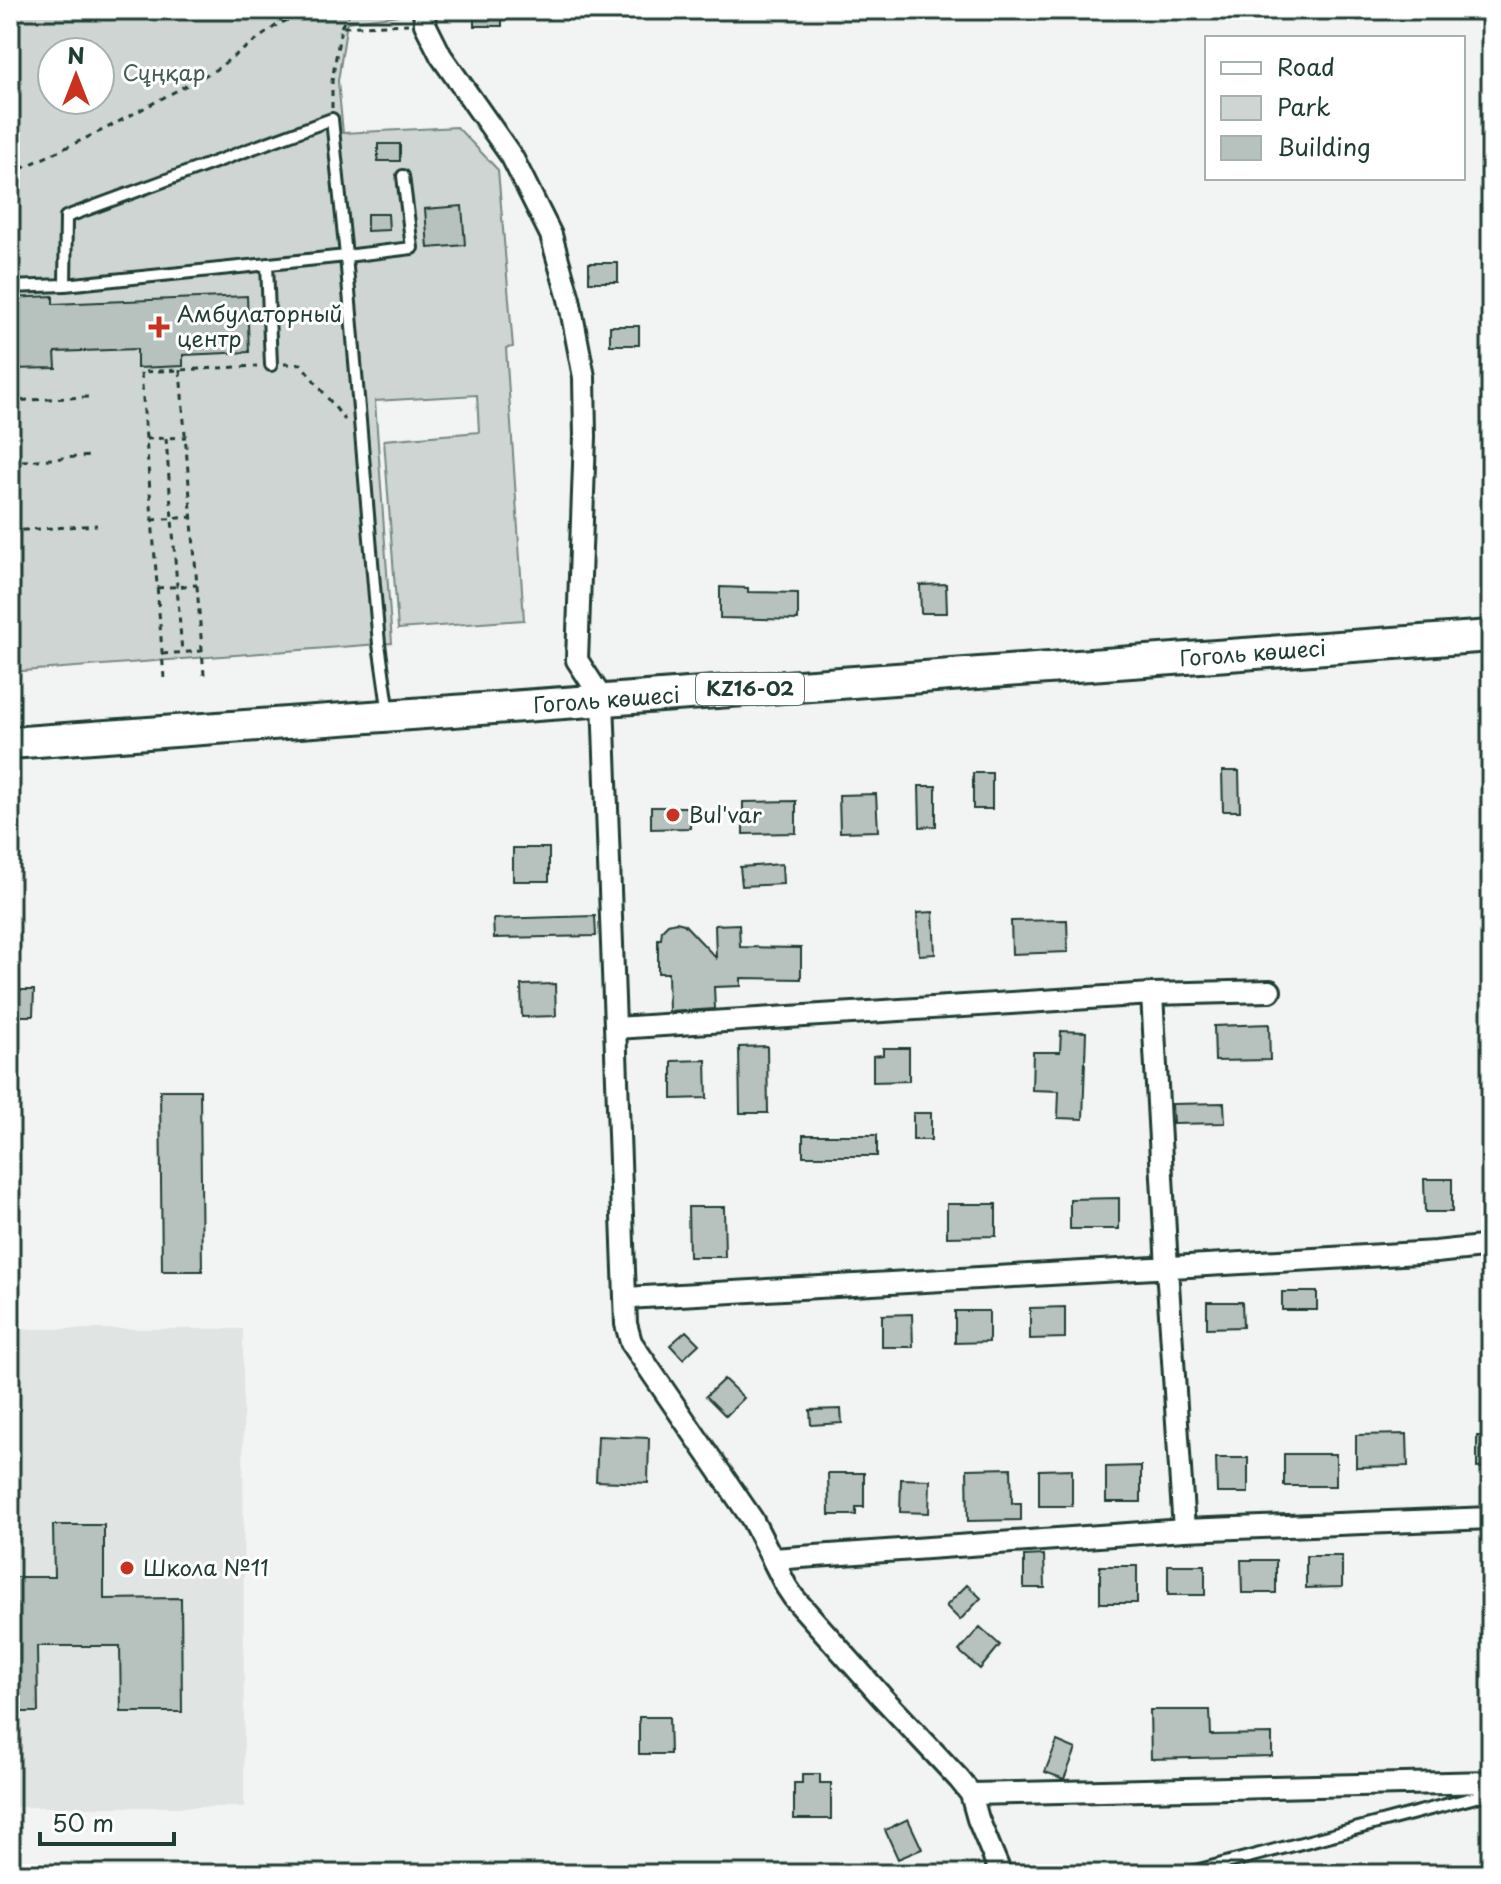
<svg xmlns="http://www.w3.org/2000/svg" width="1501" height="1884" font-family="'Playpen Sans',sans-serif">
<rect width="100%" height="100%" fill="#f2f3f3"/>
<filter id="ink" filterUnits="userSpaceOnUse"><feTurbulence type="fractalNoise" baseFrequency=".0125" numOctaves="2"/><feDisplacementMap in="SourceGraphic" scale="16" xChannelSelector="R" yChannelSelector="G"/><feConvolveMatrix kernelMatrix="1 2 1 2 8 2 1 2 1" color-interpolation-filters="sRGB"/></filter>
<g filter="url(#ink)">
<path fill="#e0e4e3" d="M10,1329H243L244,1807H10Z"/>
<path fill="#ced5d3" stroke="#768984" stroke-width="2" fill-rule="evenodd" d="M10,10H406L407,14L347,22L338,81L343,133L457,127L498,170L513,347L506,348L524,620L398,629L384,440L479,432L477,395L375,401L392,643L10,672ZM52,52H100V100H52Z"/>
<path fill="#b7c1bd" stroke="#1f3d34" stroke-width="2" d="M474,10H502V26H474Z
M378,144H400V161H378Z
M462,206L465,245L428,248L425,209Z
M367,214H388L389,230L367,231Z
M589,263H618V282H589Z
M53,296V304L247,296L249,352L183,355V366L137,368V349L55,352L56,368L10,369V298Z
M610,326H639V345H610Z
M946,584L947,613H921L920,585Z
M720,587L748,588V592L798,593V620L720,618Z
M1222,771H1239L1240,811H1223Z
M973,773H992V809H973Z
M919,786H936V826L920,827Z
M876,794L878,831L840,832L839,795Z
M796,801V833L743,834V802Z
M651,807H690V828L651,829Z
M513,848H549V881H513Z
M782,864L783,884L742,886L740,867Z
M933,912L935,954L919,955L917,913Z
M595,916L596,936L494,938L493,919Z
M1067,920L1068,952L1012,954L1011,921Z
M676,922L684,924L716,958L715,925L739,924L740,947L801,948V979L741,978V986L714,987L715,1009L669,1012L668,973H658V939H661L662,930L668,924Z
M555,984L556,1016L522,1017L521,985Z
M10,990H34L33,1016H10Z
M1269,1024L1270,1060L1215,1061L1214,1026Z
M1061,1031L1086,1032L1083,1119L1058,1118L1059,1091L1032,1090L1033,1052H1060Z
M767,1046L768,1113H740L739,1047Z
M883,1048H909V1081L873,1082V1056L883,1055Z
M706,1060L707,1098L672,1099V1061Z
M160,1090H200L202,1271H162Z
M1224,1103L1225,1123L1173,1124L1172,1104Z
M913,1113H931V1140H913Z
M803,1135H877V1156H803Z
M1424,1179H1452V1212H1425Z
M1119,1198V1229H1070V1199Z
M947,1204H996V1236L947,1237Z
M688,1207H724L725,1257H689Z
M1282,1292H1317V1310H1282Z
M1207,1302H1242L1243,1327L1207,1328Z
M1065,1307V1338L1030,1339V1308Z
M955,1311H989V1342L955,1343Z
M912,1314L913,1347H882V1315Z
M686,1331L699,1344L683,1359L670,1345Z
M724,1379L744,1398L726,1416L706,1396Z
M841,1409L842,1423L811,1425L810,1410Z
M1407,1434L1408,1466L1356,1467V1435Z
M598,1436L649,1438L648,1483L596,1481Z
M1477,1436H1491V1467L1477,1468Z
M1284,1454H1336V1486H1284Z
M1216,1458H1248V1493H1217Z
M1141,1466V1502H1106V1467Z
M1011,1468L1012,1503H1021V1520L968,1521L967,1469Z
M1072,1469V1506H1039V1470Z
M828,1473H864V1507H856V1515H829Z
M901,1479L930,1480L929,1513L900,1512Z
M53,1525H104V1599L181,1598L182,1712H121L120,1646H37L38,1712H10V1577H54Z
M1044,1555L1045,1588H1024V1556Z
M1306,1556H1342V1587L1306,1588Z
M1241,1560H1276V1593H1242Z
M1168,1565H1205V1595H1168Z
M1100,1566H1137V1603H1100Z
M967,1585L981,1598L960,1620L946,1606Z
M980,1627L1000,1645L980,1669L959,1651Z
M1150,1710H1210L1211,1735L1272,1734V1756L1151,1759Z
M639,1717H669L670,1754H639Z
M1057,1741L1076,1749L1064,1779L1045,1772Z
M802,1774H820V1783H831V1819H794V1783H802Z
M908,1819L922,1849L898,1859L885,1830Z"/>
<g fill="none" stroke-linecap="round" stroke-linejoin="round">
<defs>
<path id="service" d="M332,119L346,256L65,285L66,217Z
M267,264L271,365
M10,287L65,285
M389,714L379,644L346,256L412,248L403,176
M1184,1874L1491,1793"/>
<path id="minor" d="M424,10L425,24L441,56L512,157L551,235L569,299L584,377L585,437L577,660L603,700L626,1324L631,1342L752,1519L786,1586L794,1598L882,1697L959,1779L971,1794L978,1819L1001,1874
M1152,994L1167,1268L1184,1530
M616,1028L1152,994L1270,991
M626,1298L1436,1252L1491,1246
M773,1559L1184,1530L1491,1518
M971,1794L1491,1782"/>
<g id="primary">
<path id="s1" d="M10,743L1491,636"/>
</g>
</defs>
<use href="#service" stroke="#1f3d34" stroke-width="16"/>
<use href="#minor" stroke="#1f3d34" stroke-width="26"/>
<use href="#primary" stroke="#1f3d34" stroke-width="36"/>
<path stroke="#1f3d34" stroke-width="3" stroke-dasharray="6 6" stroke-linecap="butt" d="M341,27L351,10
M332,108V81L341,27L408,24
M10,174L105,129L215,70L277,25L309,10
M284,364H301L345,420
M180,370L204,675
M10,401L88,397
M166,438L182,653
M146,439L186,437
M10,462L91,456
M152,520L192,517
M10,531L97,525
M10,571L14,639L10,640
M157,588L197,585
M162,654L202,651
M164,678L141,372L257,366"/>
<use href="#service" stroke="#fff" stroke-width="10"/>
<use href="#minor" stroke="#fff" stroke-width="20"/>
<use href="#primary" stroke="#fff" stroke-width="30"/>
</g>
</g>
<g fill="#c8321e" stroke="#fff" stroke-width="3">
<path d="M155 315h8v8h8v8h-8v8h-8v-8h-8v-8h8z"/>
<circle cx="673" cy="815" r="8"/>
<circle cx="127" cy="1568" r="8"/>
</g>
<g text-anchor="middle" stroke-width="6" stroke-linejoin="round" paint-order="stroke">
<rect fill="#fff" stroke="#627771" stroke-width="2" x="696" y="673" width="108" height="32" rx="6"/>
<g font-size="20" font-weight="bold" fill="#1f3d34">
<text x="750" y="696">KZ16-02</text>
</g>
<g font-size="22" fill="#425b54" stroke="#fff">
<text x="164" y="81">Сұңқар</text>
</g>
<g font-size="22" fill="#1f3d34" stroke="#fff" text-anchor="start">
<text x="177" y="322">Амбулаторный<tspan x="177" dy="25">центр</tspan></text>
<text x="689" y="823">Bul'var</text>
<text x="143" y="1576">Школа №11</text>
</g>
<g font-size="22" fill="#1f3d34" stroke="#fff">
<text dy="8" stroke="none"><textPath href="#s1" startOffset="1246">Гоголь көшесі</textPath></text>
<text dy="8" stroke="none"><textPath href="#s1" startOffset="598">Гоголь көшесі</textPath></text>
</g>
</g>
<rect width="1501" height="1884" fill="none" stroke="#fff" stroke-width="40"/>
<rect x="20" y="20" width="1461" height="1844" fill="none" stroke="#1f3d34" stroke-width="3" filter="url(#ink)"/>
<rect x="1205" y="36" width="260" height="144" fill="#ffffff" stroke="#a5b1ae" stroke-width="2"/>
<rect x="1221" y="62" width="40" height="12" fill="#ffffff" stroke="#a5b1ae" stroke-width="2"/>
<text x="1277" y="76" font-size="24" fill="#1f3d34">Road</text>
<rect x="1221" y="96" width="40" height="24" fill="#ced5d3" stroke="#a5b1ae" stroke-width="2"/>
<text x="1277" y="116" font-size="24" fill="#1f3d34">Park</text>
<rect x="1221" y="136" width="40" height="24" fill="#b7c1bd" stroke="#a5b1ae" stroke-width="2"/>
<text x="1277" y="156" font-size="24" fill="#1f3d34">Building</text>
<g transform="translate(76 76)"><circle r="38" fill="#ffffff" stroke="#a5b1ae" stroke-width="2"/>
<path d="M0-6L14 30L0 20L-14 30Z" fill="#c8321e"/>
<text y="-12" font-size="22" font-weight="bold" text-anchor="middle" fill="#1f3d34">N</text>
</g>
<path d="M40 1832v12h134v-12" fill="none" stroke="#1f3d34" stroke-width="4"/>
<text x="52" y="1832" font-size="24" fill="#1f3d34" stroke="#ffffff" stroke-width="6" paint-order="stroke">50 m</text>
</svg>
